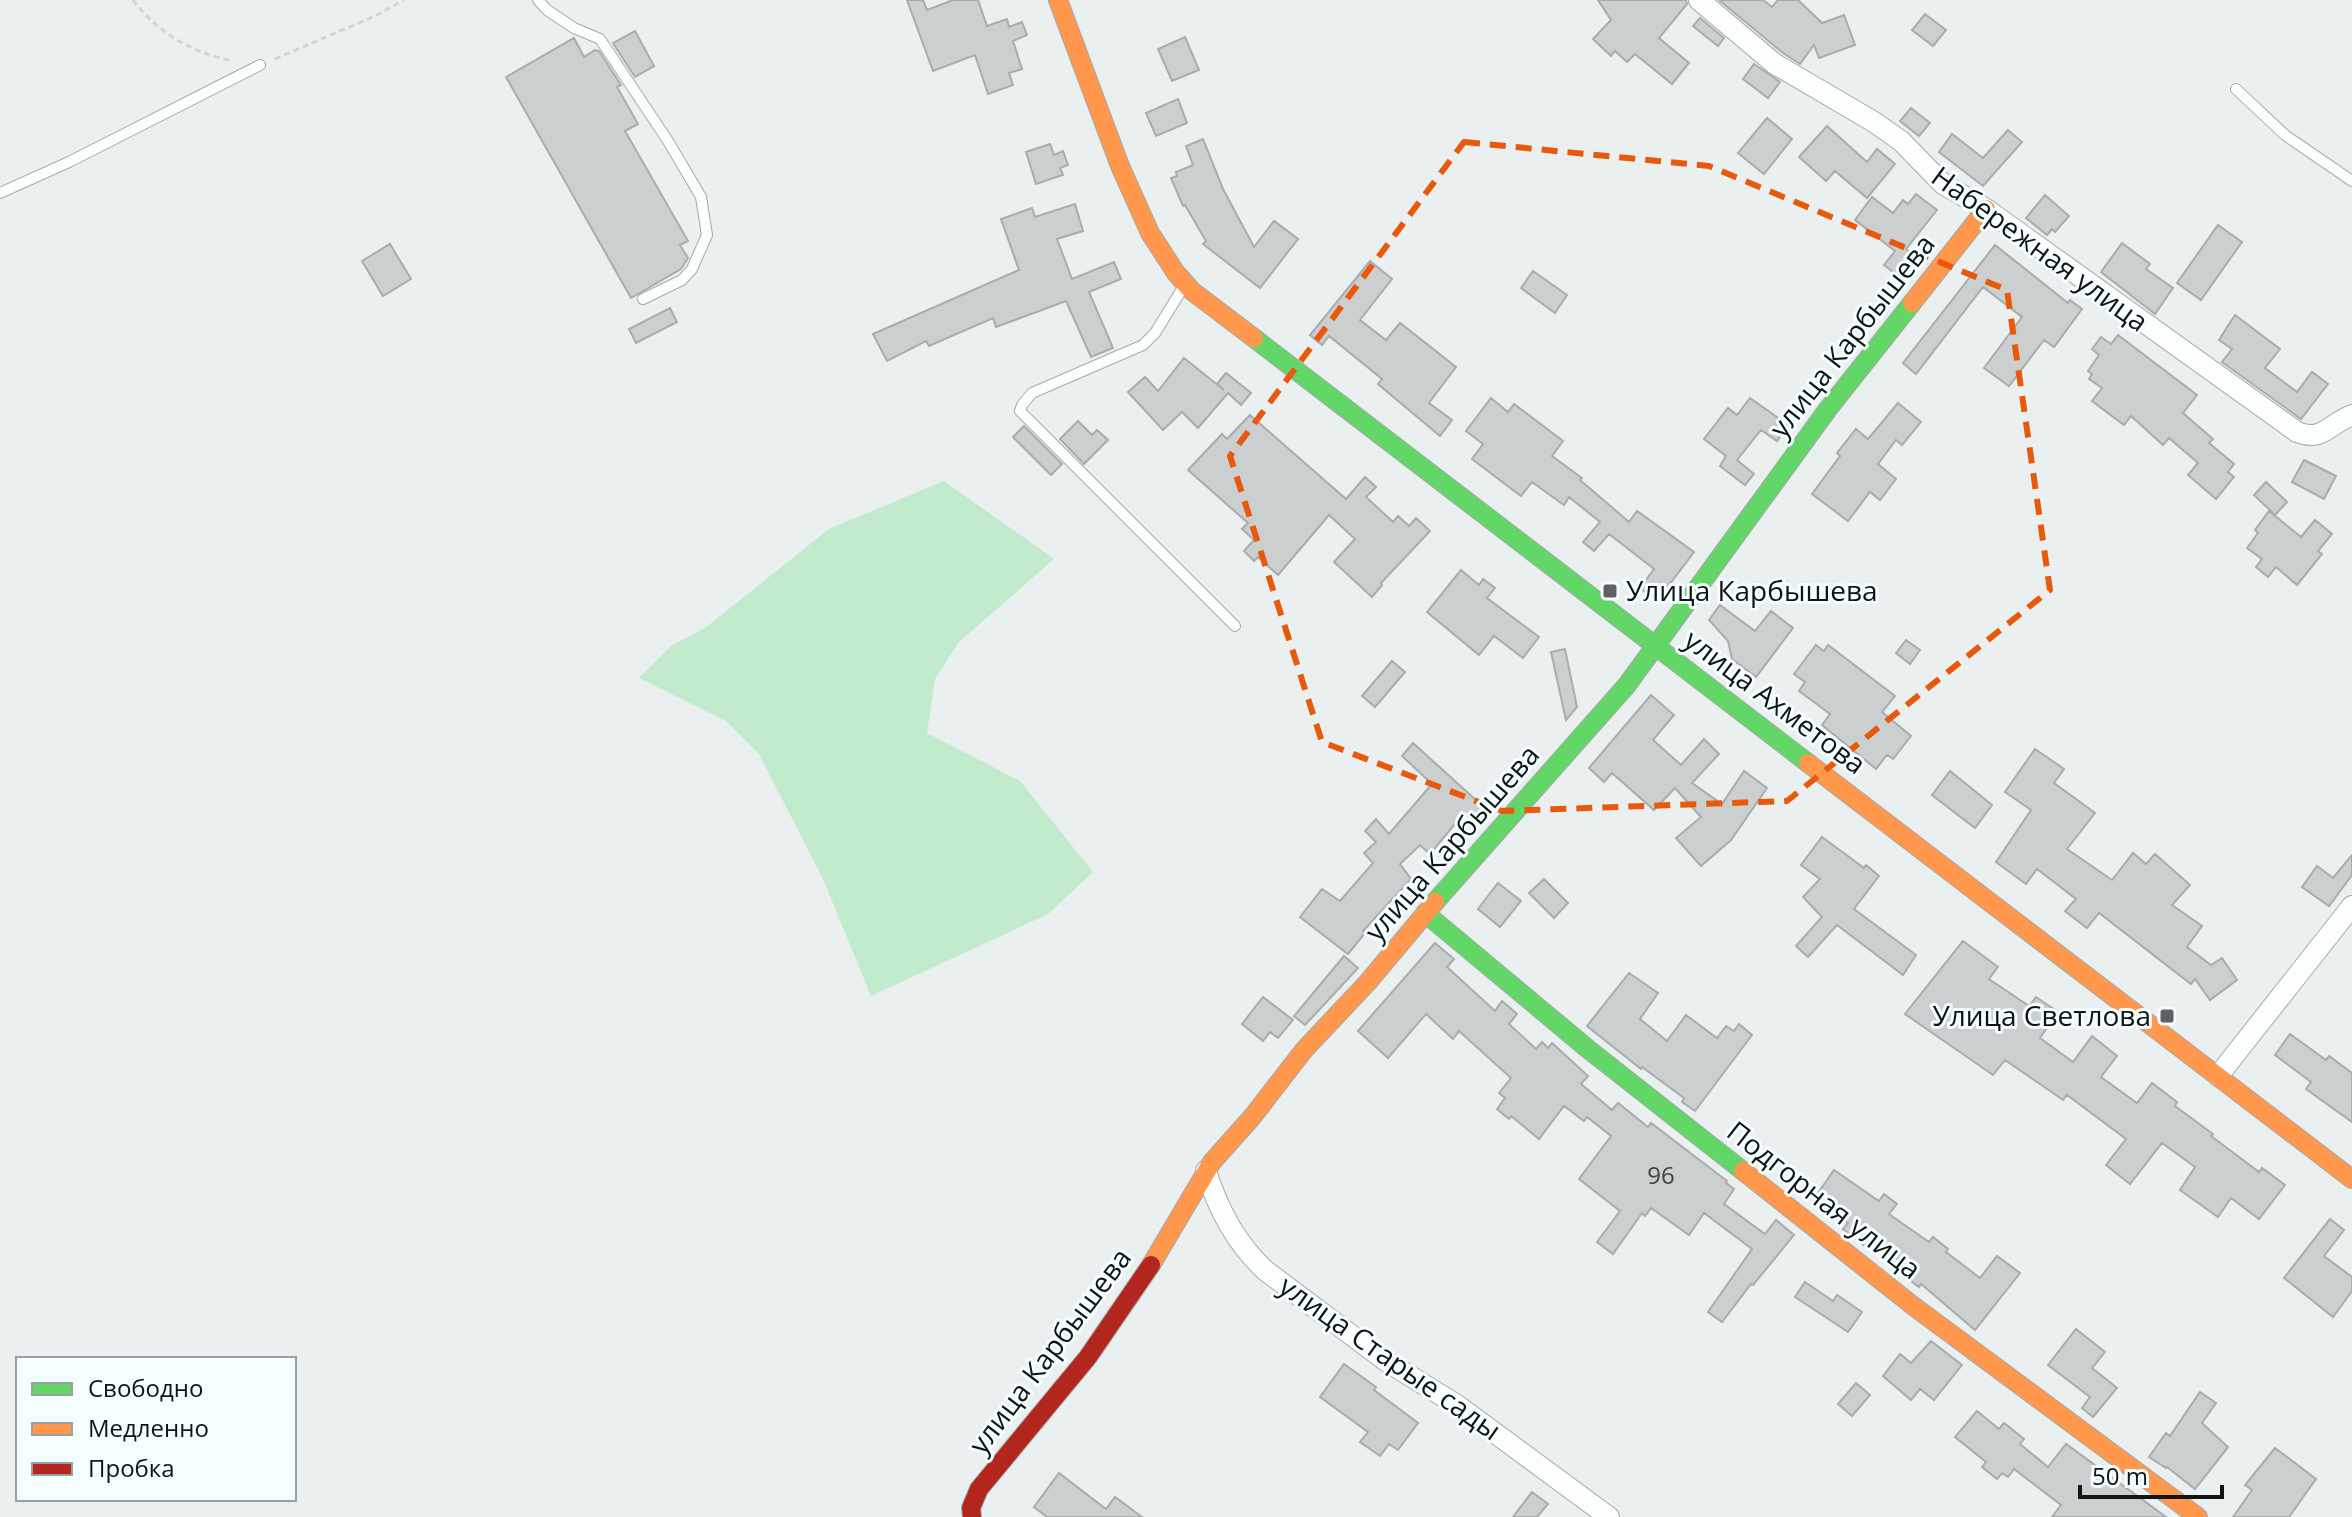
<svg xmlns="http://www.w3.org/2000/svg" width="2352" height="1517" font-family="'Open Sans',sans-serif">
<rect width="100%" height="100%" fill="#eaefef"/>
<path fill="#c1ebcc" d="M944,481L1054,559L958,643L935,679L927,733L1020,781L1093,872L1048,914L871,996L823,879L759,754L726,721L639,678L671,646L705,628L829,529Z"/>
<path fill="#cbcfd0" stroke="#a9acad" stroke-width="2" d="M907,0H923L927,10L953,0H978L987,26L1007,19L1009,27L1022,22L1027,35L1013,41L1022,69L1009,73L1013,85L988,94L975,55L933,71Z
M1598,0H1686L1687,4L1659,38L1689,63L1672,84L1635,54L1627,62L1615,51L1611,56L1593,39L1611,20Z
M1719,0H1763L1772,7L1778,0H1798L1822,23L1844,15L1855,45L1819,58L1814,45L1800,64L1783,53Z
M1925,14L1946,30L1933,46L1912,30Z
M1700,18L1724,38L1718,46L1693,26Z
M635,31L654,66L635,77L613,43Z
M1185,37L1199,70L1172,81L1158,49Z
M574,38L584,57L595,50L599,51L621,85L617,87L638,124L625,131L688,241L680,245L688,258L681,269L631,298L506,77Z
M1754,64L1780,82L1768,98L1743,79Z
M1178,99L1187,123L1156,136L1146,113Z
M1911,108L1930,123L1919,136L1900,121Z
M1767,118L1792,139L1764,174L1738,153Z
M1827,126L1867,162L1877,149L1895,164L1867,198L1835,171L1826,181L1799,157Z
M2008,130L2022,142L1983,186L1939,152L1952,134L1983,158Z
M1203,139L1223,189L1254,247L1274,221L1298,239L1260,288L1203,244L1206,241L1185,205L1183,206L1171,178L1177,176L1176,172L1193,165L1186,146Z
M1050,144L1054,155L1063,151L1068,165L1060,168L1063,175L1036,184L1026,152Z
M1916,194L1937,210L1906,249L1917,257L1901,278L1884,265L1895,251L1855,220L1872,197L1893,213L1903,200L1908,204Z
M2045,195L2069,216L2055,232L2052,229L2047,235L2026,218Z
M1075,204L1083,231L1057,239L1072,279L1114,262L1121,279L1089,292L1113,348L1091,357L1066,301L996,327L993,318L929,346L926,341L887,361L873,334L1019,270L1001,219L1032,208L1035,217Z
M2218,225L2242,242L2201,300L2177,283Z
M2122,243L2150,264L2146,269L2173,288L2155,314L2101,272Z
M390,244L411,279L383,296L362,261Z
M1995,245L2068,303L2070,300L2082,309L2054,347L2044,340L2009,386L1984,368L2022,317L1983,287L1916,374L1903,363Z
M1370,261L1392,279L1360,320L1386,340L1400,323L1456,367L1429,403L1452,420L1440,436L1378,384L1382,379L1329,336L1322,345L1310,335Z
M1533,271L1567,295L1555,313L1521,288Z
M670,308L677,322L636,343L629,329Z
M2235,315L2280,349L2265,368L2297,392L2312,372L2328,384L2301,419L2222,362L2232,349L2219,340Z
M2118,335L2197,395L2183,413L2213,439L2209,443L2234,464L2228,472L2234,477L2216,499L2188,475L2198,463L2169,438L2163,445L2131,416L2124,425L2092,401L2102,388L2089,379L2092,374L2088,371L2099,355L2092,349L2101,337L2111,344Z
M1184,358L1224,390L1217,384L1226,373L1251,393L1241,405L1228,393L1198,428L1182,412L1163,430L1128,392L1145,377L1158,391Z
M1491,398L1508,412L1514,404L1563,441L1552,456L1582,478L1580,480L1629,522L1637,511L1694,552L1657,601L1640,588L1654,569L1609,534L1594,551L1583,542L1600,522L1569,497L1564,505L1532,482L1521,496L1472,459L1483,444L1466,431Z
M1750,398L1788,425L1777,441L1761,430L1737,460L1754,474L1745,485L1720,466L1726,456L1704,439L1728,408L1737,415Z
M1898,403L1921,422L1902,445L1896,440L1878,464L1896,479L1880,500L1870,492L1848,521L1812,494L1840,456L1837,453L1856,429L1868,439Z
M1250,415L1346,499L1365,477L1376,487L1366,497L1393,522L1398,516L1409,526L1416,518L1430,531L1381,583L1382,585L1372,597L1334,562L1355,539L1329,515L1278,575L1258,557L1254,561L1244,551L1254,540L1242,529L1248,523L1188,470L1222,434L1227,439Z
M1078,421L1092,435L1097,430L1108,440L1084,464L1060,439Z
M1024,426L1062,464L1051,475L1013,437Z
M2304,460L2336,476L2324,499L2292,482Z
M2266,482L2287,502L2275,515L2254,495Z
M2269,511L2301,537L2315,520L2332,534L2318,551L2322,554L2297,585L2276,567L2268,577L2256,567L2262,559L2247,548L2258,533L2255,530Z
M1461,570L1479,585L1483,579L1495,588L1487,598L1539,637L1523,658L1494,636L1479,655L1427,612Z
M1720,605L1755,631L1771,611L1793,628L1756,677L1732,659L1728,641L1709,620Z
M1906,640L1920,650L1910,664L1896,653Z
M1816,645L1824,651L1828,645L1895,696L1882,712L1911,736L1893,759L1887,755L1876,769L1822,725L1830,714L1799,691L1805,682L1794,674Z
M1565,649L1577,707L1566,720L1551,652Z
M1392,661L1405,672L1375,707L1362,696Z
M1651,695L1674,715L1653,740L1681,765L1704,739L1719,754L1692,783L1722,804L1744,771L1767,788L1731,840L1701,866L1676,838L1701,817L1675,788L1654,810L1612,773L1604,782L1589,768Z
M1413,743L1488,811L1477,824L1464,813L1430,854L1420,845L1400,864L1411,879L1363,931L1365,933L1348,954L1300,917L1322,889L1340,901L1373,863L1364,853L1376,842L1365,831L1376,819L1389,834L1432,784L1402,756Z
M2035,749L2064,769L2054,783L2095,813L2067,849L2112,880L2133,853L2146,864L2155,854L2190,885L2172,905L2202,926L2187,947L2211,965L2222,958L2237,980L2210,1000L2195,979L2191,984L2099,913L2087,928L2065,911L2076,899L2037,869L2026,884L1996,862L2031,810L2005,792Z
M1950,771L1992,805L1975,828L1932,795Z
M1822,837L1864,868L1866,865L1879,876L1854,909L1916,955L1903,975L1837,925L1808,957L1796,946L1822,917L1803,897L1820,879L1801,865Z
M2352,855V875L2329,906L2302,887L2317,866L2333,878Z
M1544,879L1568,903L1554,918L1529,893Z
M1498,883L1521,901L1500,927L1478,909Z
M1963,941L1998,967L1989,979L2029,1006L2036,997L2058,1012L2040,1038L2073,1062L2092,1036L2117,1056L2101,1077L2137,1103L2152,1083L2177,1102L2175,1106L2213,1134L2211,1136L2259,1172L2262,1168L2285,1185L2259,1219L2231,1198L2218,1217L2180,1190L2195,1167L2162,1143L2130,1184L2106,1165L2126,1139L2067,1095L2063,1100L2005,1060L1993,1075L1905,1014Z
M1435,943L1454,959L1447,967L1495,1011L1502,1001L1517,1014L1509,1024L1536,1049L1542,1042L1548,1048L1552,1043L1588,1076L1581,1084L1612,1110L1618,1103L1648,1127L1651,1123L1727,1181L1726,1183L1734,1189L1724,1204L1765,1234L1776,1220L1794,1235L1753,1285L1751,1284L1722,1322L1708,1312L1752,1249L1704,1213L1689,1235L1651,1208L1645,1216L1642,1213L1613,1254L1597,1242L1620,1211L1579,1179L1611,1136L1587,1117L1584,1121L1564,1106L1539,1139L1511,1116L1509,1119L1497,1109L1505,1098L1499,1093L1511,1078L1459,1031L1453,1039L1426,1014L1388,1058L1358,1031Z
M1344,956L1358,968L1305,1025L1294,1016Z
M1629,973L1658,993L1640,1019L1667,1041L1686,1015L1717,1038L1726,1026L1734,1031L1739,1024L1752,1035L1695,1111L1682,1102L1684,1098L1642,1067L1641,1069L1587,1026Z
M1263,997L1293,1020L1278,1038L1270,1032L1263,1041L1242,1024Z
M2290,1034L2326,1060L2329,1056L2352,1073V1122L2306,1089L2311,1082L2275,1055Z
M1834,1170L1879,1201L1884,1194L1897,1204L1889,1214L1929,1242L1933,1237L1948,1249L1946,1252L1980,1278L1997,1256L2020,1273L1975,1330L1921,1284L1919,1287L1904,1276L1910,1268L1870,1239L1865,1246L1843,1229L1848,1223L1814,1199Z
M2330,1219L2344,1230L2324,1256L2352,1277V1291L2333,1317L2284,1278Z
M1805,1282L1833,1301L1837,1295L1862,1312L1848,1332L1795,1297Z
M2076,1329L2105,1352L2092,1368L2117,1388L2093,1417L2082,1408L2090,1397L2048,1365Z
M1931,1341L1962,1365L1934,1400L1920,1389L1911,1400L1883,1376L1900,1354L1911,1363Z
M1344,1364L1376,1387L1374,1390L1418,1423L1398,1450L1389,1444L1380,1456L1360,1442L1368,1432L1320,1397Z
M1856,1383L1870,1395L1852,1416L1838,1404Z
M2200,1392L2216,1403L2202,1423L2228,1447L2195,1489L2167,1467L2166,1468L2149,1457L2166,1433L2170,1436Z
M1977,1411L1999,1429L2004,1423L2024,1439L2020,1444L2048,1467L2066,1444L2166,1517H2052L2061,1505L2014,1469L2008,1477L2002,1473L1997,1479L1982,1467L1986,1462L1955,1437Z
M2275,1448L2316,1479L2289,1517H2233L2252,1490L2245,1485Z
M1059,1473L1106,1509L1115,1497L1142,1517H1047L1034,1507Z
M1532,1492L1548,1504L1537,1517H1513Z"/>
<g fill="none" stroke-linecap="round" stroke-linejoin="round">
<defs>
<path id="lane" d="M538,0L547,10L574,28L600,39L668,141L701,197L707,235L692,269L682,280L643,299
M2236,89L2285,135L2352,181
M0,193L69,162L260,65
M1184,286L1155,333L1143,345L1032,393L1022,405L1020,411L1235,626"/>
<path id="street" d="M1699,0L1775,64L1874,122L1901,141L1943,184L1986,209L2297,432C2323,442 2329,424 2352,415
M2218,1076L2352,906
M1206,1171C1218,1209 1236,1244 1266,1271L1386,1361L1457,1405L1609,1517"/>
<path id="fast" d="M1254,338L1808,763
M1435,902L1627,685L1828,409L1912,303
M1425,913L1588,1049L1743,1171"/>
<path id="slow" d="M1058,0L1120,166L1150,233L1176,273L1192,291L1254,338
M1912,303L1986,209
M1808,763L2352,1179
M1743,1171L1912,1305L2198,1517
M1151,1265L1212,1162L1253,1116L1304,1050L1368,982L1435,902"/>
<path id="jam" d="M972,1517L971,1508L979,1489L1088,1357L1151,1265"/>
</defs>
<use href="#lane" stroke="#a6a9a9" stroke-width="12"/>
<use href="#street" stroke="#a6a9a9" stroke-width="22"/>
<use href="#fast" stroke="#a6a9a9" stroke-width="20"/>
<use href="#slow" stroke="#a6a9a9" stroke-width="20"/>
<use href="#jam" stroke="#a6a9a9" stroke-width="20"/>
<path stroke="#d3d5d5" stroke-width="3" stroke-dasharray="6 4" stroke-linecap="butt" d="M133,0C158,33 192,53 233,61
M275,59L375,16L404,0"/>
<use href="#lane" stroke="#fcfdfd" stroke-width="10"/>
<use href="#street" stroke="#fcfdfd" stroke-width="20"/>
<use href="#fast" stroke="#63d668" stroke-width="18"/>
<use href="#slow" stroke="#ff974d" stroke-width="18"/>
<use href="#jam" stroke="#b3261e" stroke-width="18"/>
</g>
<path fill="none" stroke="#e8590c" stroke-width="6" stroke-dasharray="16 10" stroke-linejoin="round" d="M1464,142L1709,166L2007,290L2050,590L1787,801L1502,811L1322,742L1230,456Z"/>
<g fill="#5d6161" stroke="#f5feff" stroke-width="3">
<rect x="1602" y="583" width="16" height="16" rx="4"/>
<rect x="2159" y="1008" width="16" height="16" rx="4"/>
</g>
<g text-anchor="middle" stroke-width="6" stroke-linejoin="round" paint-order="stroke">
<g font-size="24" fill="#404343">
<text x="1661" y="1184">96</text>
</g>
<g font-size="28" fill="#111414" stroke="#f5feff">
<text transform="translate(2040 249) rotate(36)" y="10">Набережная улица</text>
<text transform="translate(1852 336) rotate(-52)" y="10">улица Карбышева</text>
<text transform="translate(1775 702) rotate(37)" y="10">улица Ахметова</text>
<text transform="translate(1452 843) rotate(-49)" y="10">улица Карбышева</text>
<text transform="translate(1824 1200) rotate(38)" y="10">Подгорная улица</text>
<text transform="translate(1050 1351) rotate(-53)" y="10">улица Карбышева</text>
<text transform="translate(1390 1358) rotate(35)" y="10">улица Старые сады</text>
</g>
<g font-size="28" fill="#111414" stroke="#f5feff" text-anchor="start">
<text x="1626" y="601">Улица Карбышева</text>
<text x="2151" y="1026" text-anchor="end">Улица Светлова</text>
</g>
</g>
<rect x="16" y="1357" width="280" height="144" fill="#f5feff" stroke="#9aa0a1" stroke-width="2"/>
<rect x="32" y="1383" width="40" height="12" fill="#63d668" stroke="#9aa0a1" stroke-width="2"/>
<text x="88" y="1397" font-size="24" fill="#111414">Свободно</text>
<rect x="32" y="1423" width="40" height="12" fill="#ff974d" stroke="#9aa0a1" stroke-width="2"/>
<text x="88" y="1437" font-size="24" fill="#111414">Медленно</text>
<rect x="32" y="1463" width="40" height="12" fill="#b3261e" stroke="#9aa0a1" stroke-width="2"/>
<text x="88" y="1477" font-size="24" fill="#111414">Пробка</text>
<path d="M2080 1485v12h142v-12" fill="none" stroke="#111414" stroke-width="4"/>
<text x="2092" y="1485" font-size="24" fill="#111414" stroke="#f5feff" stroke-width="6" paint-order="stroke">50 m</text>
</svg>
